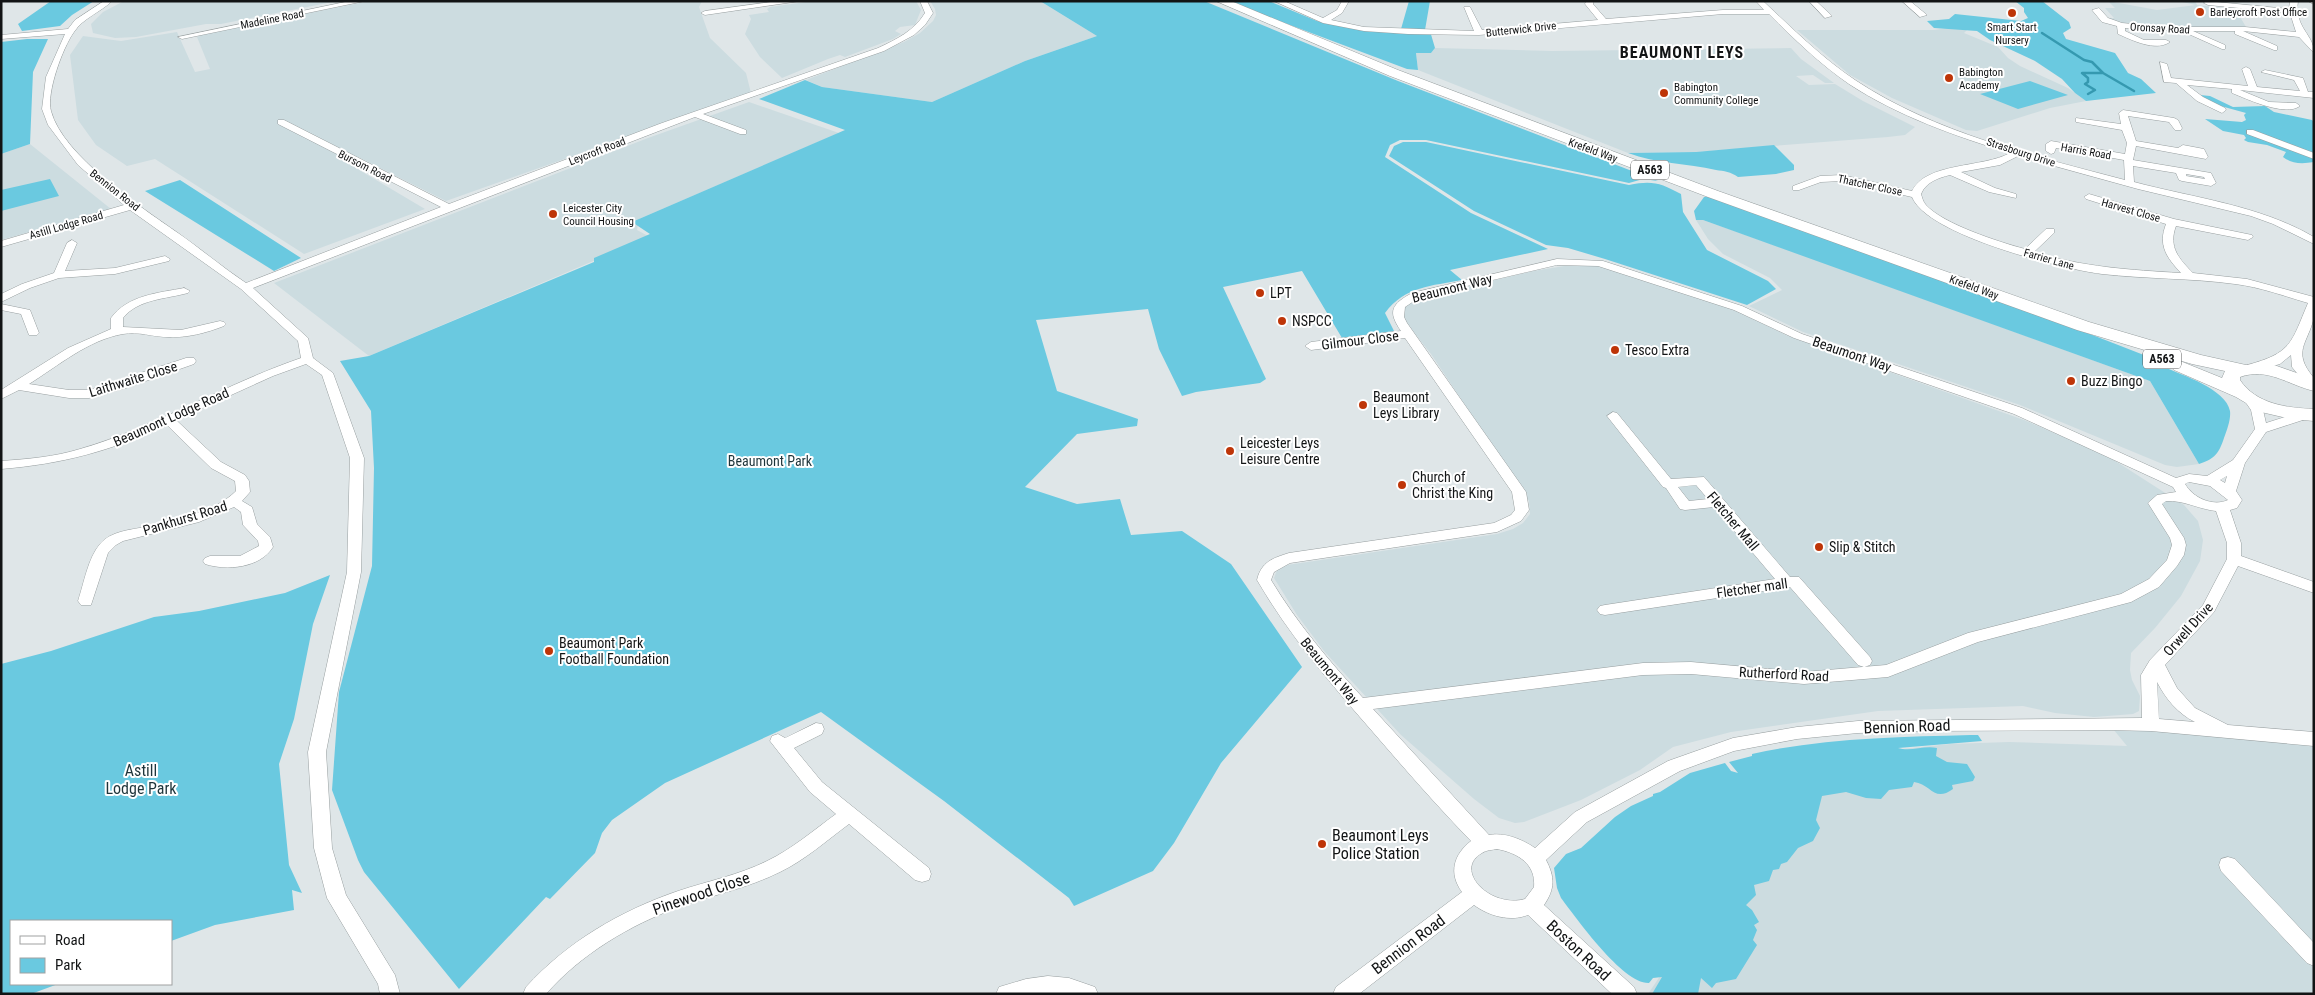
<svg xmlns="http://www.w3.org/2000/svg" width="2315" height="995" font-family="'Roboto Condensed',sans-serif">
<rect width="100%" height="100%" fill="#dfe6e8"/>
<path fill="#ccdce0" d="M124,1H337L221,24H206L136,37L115,38L93,33L91,24L103,12Z
M370,1H702L699,7L710,38L746,73L751,93L446,201L358,157L344,161L425,209L304,254L155,159L127,166L96,145L78,120L70,55L83,36L121,41L177,32L195,72L210,69L197,37L202,34Z
M813,1H916L921,10L915,25L900,27L895,31L901,34L893,39L845,57L840,55L828,59L782,78L760,57L745,34L751,19L749,15L769,12L767,9L770,7Z
M930,1H1040L1097,36L1025,61L932,102L822,87L806,80L904,42L920,33L933,21L936,15L935,9Z
M2108,1L2157,10L2196,5L2178,1H2195L2197,5L2221,8L2223,12L2239,15L2246,27L2172,28L2133,25L2113,21L2109,18H2114L2105,8H2115Z
M1962,26L1967,30L1964,33L1998,47L2008,58L2020,66L2068,88L2086,101L2050,108L1977,131L1966,130L1892,98L1850,75L1797,30H1934Z
M1435,48L1552,51L1791,48L1801,59L1834,83H1825L1813,75L1796,76L1809,85L1835,84L1863,101L1915,127L1905,135L1888,137L1696,152L1628,153L1418,70L1416,52L1431,53Z
M749,102L839,133L639,219L637,230L650,237L369,356L274,283L648,138Z
M30,144L111,209L1,240V154Z
M1696,220H1703L1819,261L2150,381L2199,464L2177,467L2165,465L2020,405L1803,332L1749,306L1782,290L1770,278L1723,254L1708,239Z
M1571,265L1599,266L1732,309L1786,335L2024,420L2106,455L2184,505L2198,521L2203,540L2200,561L2181,596L2155,628L2131,653L2130,670L2132,680L2140,696L2139,711L2133,714L2094,717L2055,713L2023,706L1878,711L1731,732L1673,747L1640,770L1581,800L1524,822L1515,823L1499,818L1474,799L1401,735L1324,651L1297,615L1274,578L1277,570L1287,565L1497,534L1513,529L1523,523L1530,514L1529,501L1431,354L1407,324L1403,317L1404,307L1419,298L1533,271Z
M2109,724L2314,739V994H1648L1716,893L1769,776L1796,768L1839,759L1893,750L1950,744L2009,742L2127,746Z"/>
<path fill="#6ac9e0" d="M51,1H94L72,15L60,26L22,31L18,24Z
M1040,1H1204L1398,81L1658,181L1643,179L1629,183L1426,140H1400L1390,145L1385,157L1471,213L1548,249L1450,270L1462,280C1432,286 1405,286 1385,313L1394,331L1342,338L1302,271L1223,287L1266,379L1260,383L1196,392L1182,396L1159,349L1148,309L1036,320L1057,391L1138,419L1137,426L1077,434L1025,487L1077,504L1120,499L1131,535L1182,531L1231,564L1302,667L1221,763L1174,843L1153,871L1074,906L1069,898L944,801L821,712L665,783L612,820L602,833L595,853L550,899L546,897L459,989L364,872L358,860L332,790L339,692L372,566L374,468L371,411L340,361L369,356L594,262V258L650,234L632,222L845,130L759,99L805,80L822,87L932,102L1025,61L1097,36Z
M1226,1H1269L1317,21L1356,29H1401L1409,1H1430L1425,30L1430,31L1435,48L1431,53H1416L1418,70L1407,69Z
M2015,1H2042L2069,22L2071,28L2063,33L2066,39L2115,53L2128,73L2141,79L2156,93L2086,101L2075,93L2062,79L2035,61L1990,40L1977,31L1934,28L1927,21L1949,19L1955,14L2021,21L2028,18L2024,12V8Z
M27,39H48L33,72L30,144L1,154V42Z
M2030,81L2068,95L2018,109L1980,94Z
M2200,95L2210,96L2233,107L2265,106L2274,112L2312,120L2314,122V162C2302,164 2292,164 2283,157L2286,152L2267,145L2248,142L2244,140L2246,138L2244,135L2223,131L2205,119L2242,122L2246,120L2244,115L2246,113L2217,105Z
M1403,142H1426L1629,185C1652,180 1661,183 1681,194L1683,212L1707,250L1768,281L1776,289L1747,305L1605,259L1568,248L1546,245L1474,211L1389,156L1394,146Z
M1774,145L1794,165V170L1776,174L1738,177C1731,172 1724,171 1716,170C1687,163 1656,164 1628,153L1696,152Z
M50,179L59,196L1,211V190Z
M180,180L301,258L274,271L145,191Z
M1713,196L2028,310L2167,364L2164,367C2182,375 2226,389 2230,411C2231,419 2227,430 2224,438C2219,453 2215,459 2199,464L2150,381L1703,220H1696L1694,211L1704,197Z
M330,575L313,624L294,719L279,764L289,865L302,893L292,890L294,910L215,925L171,941V921H11V984H58L31,994H1V664L51,651L154,617L199,611L285,593Z
M1971,735H1978L1982,741L1898,748C1911,752 1924,745 1937,748L1936,756L1947,762L1967,764L1975,777L1973,781L1952,785L1953,789C1934,803 1931,784 1914,782L1912,787L1889,790L1881,799L1866,798L1846,792L1822,796L1816,820L1820,828L1813,841L1798,848L1787,862L1781,864L1779,869L1773,870L1769,881L1754,885L1756,895L1746,905L1752,910L1759,922L1754,925L1757,930L1753,940L1757,945L1736,979L1716,983L1712,988L1701,978L1698,994H1652L1662,977L1653,978L1649,983C1623,984 1577,919 1561,898L1557,888L1554,868L1566,854L1581,848L1615,817L1631,806L1653,796V794L1660,792L1690,773L1725,763L1731,771L1738,773L1729,762L1752,756V754C1824,738 1897,737 1971,735Z"/>
<g fill="none" stroke-linecap="round" stroke-linejoin="round">
<path stroke="#3599b0" stroke-width="2.5" d="M2042,33L2084,60L2092,62L2103,73L2134,91
M2088,94L2095,90L2085,84L2088,82V78L2082,73H2103"/>
<defs>
<path id="minor" d="M104,1H112C101,12 83,18 74,32C63,47 46,93 51,111C63,156 141,207 178,233C201,249 222,267 246,283L441,207L278,124V120H284L449,204L662,123L878,48C897,39 914,31 925,13L920,1H927L933,13L925,25L914,35L884,51L703,114L746,130V134H740L695,117L253,288L308,338L313,358L333,373L364,458L361,572L326,752L332,848L346,895L395,975L400,994H380L378,984L327,898L314,848L308,752L347,572L350,458L322,375L306,364L273,376L176,420L221,462L245,475L249,481L250,492L242,501L252,507L257,524L270,537L273,547C260,568 227,571 205,564L203,561L205,558L210,556H240L259,546L258,541L243,525L241,512L234,507L199,522L123,541L116,545L108,553L91,605H81L78,601C84,583 88,558 100,544C111,531 130,530 145,527C175,520 214,513 236,491L235,481L211,468L167,425C111,451 62,464 1,469V461C28,459 54,457 80,449C156,427 225,384 301,358L298,341L241,289L130,210L1,247V241L124,205L78,165L48,125L42,109L46,77L65,34L1,39V35L68,29L75,20Z
M350,1H365L182,39L178,37Z
M778,1H800L705,15L701,13L705,11Z
M1274,1H1284L1323,18L1337,10L1342,1H1349L1342,13L1331,20L1364,27L1474,31L1464,7H1470L1482,30L1598,20L1585,4L1586,1H1594L1593,4L1606,19L1723,10H1764L1756,1H1763C1793,29 1822,58 1855,80C1935,133 2034,156 2125,180L2124,160L2056,148L2054,153L2051,154L2046,151V144L2051,141L2125,154L2127,143L2122,130L2076,122V118L2121,124L2119,113L2123,110L2174,118L2178,120L2182,128L2181,130H2175L2169,122L2128,116L2136,141L2178,148L2183,145L2204,149L2208,157L2206,159L2136,146L2133,160L2211,173L2216,183L2211,186L2182,181L2179,180L2176,173L2133,166L2134,182C2194,198 2259,205 2314,237V244L2273,224L2251,216L2138,189L2018,156L2000,165L1961,172L1995,188L2016,194V198L1989,192L1950,175C1938,178 1926,182 1921,194C1922,197 1923,202 1926,205C1943,224 1999,242 2025,249L2046,229H2054V233L2034,252C2083,267 2130,270 2181,273C2166,257 2158,245 2166,224L2086,199L2084,197L2089,194L2174,219L2252,235L2253,237L2248,240L2176,226C2168,247 2179,259 2193,273L2247,279L2314,297C2314,304 2315,311 2314,317C2308,344 2291,351 2314,378V390L2310,389L2292,367L2291,355L2280,364L2251,372L2245,368L2247,365C2292,353 2291,343 2308,303C2284,296 2260,287 2235,284C2191,278 2146,279 2102,274C2062,269 1927,235 1912,197L1842,181L1821,182L1799,190H1793V186L1820,176L1842,175L1912,191C1926,162 1983,168 2010,153C1955,136 1898,116 1849,84C1820,64 1794,39 1769,14H1723L1479,35L1408,34L1364,31L1323,23ZM2186,174L2204,177L2205,179L2186,176Z
M1809,1H1816L1832,16L1825,18Z
M1902,1H1910L1927,15L1920,17Z
M2206,1L2289,9L2290,1H2298C2294,28 2314,34 2314,53L2299,37L2243,31L2277,46V50H2274L2235,34V31H2193L2225,45V49H2222L2182,31L2125,28V31L2144,40H2166L2170,42C2155,52 2132,40 2118,34L2117,26L2102,22L2092,10L2099,8L2108,18L2122,23L2164,27H2245L2296,32L2290,13L2208,5L2204,3Z
M2308,1H2314V4Z
M2160,62L2167,64L2171,78L2248,86L2242,69L2246,67L2250,69L2257,87L2300,91L2294,80L2261,72L2265,70L2303,78L2308,92H2314V98L2240,90L2269,102L2296,103L2300,106C2285,117 2247,99 2232,93V89L2187,85L2203,97L2225,108L2226,110L2222,113L2197,101L2176,83L2164,82Z
M2247,130H2253L2314,153V159L2247,134Z
M72,240L77,243L65,271L115,268L165,256L170,259L169,261L115,274L59,278L30,288L1,302V294L22,284L54,273L67,243Z
M1557,259L1603,261L1742,306L1802,334L2022,408L2176,478L2189,474L2207,476L2233,460L2255,429L2251,410L2242,397L2244,394H2252L2263,410L2266,423L2301,412H2309L2311,415L2309,418L2266,432L2245,463L2236,491L2242,500L2237,508L2230,510L2241,543V556L2314,582V593L2238,566L2214,612L2165,665L2177,688L2195,708L2228,725L2314,732V746L2151,731L2109,730L1922,731L1858,733L1797,739L1734,751L1680,771L1587,822L1546,860C1555,877 1555,889 1544,905L1634,987L1637,994H1612L1528,915C1510,922 1489,916 1474,905L1359,994H1333L1336,987L1462,892C1448,873 1454,854 1471,841C1436,805 1404,768 1372,731C1330,683 1289,635 1257,580C1261,562 1273,558 1289,553L1494,523L1511,515L1515,510L1512,492L1405,338L1311,350L1305,346L1311,342L1401,331C1387,311 1392,304 1412,293ZM1557,265L1598,266L1734,310L1794,338L2014,414L2173,487L2176,492L2157,495L2148,503L2170,538L2172,545L2167,560L2149,579L2121,594L1968,633L1886,665L1804,672L1691,662L1643,663L1363,698C1329,661 1297,623 1271,580L1274,572L1290,563L1497,532L1521,521L1529,510L1526,492L1407,323L1404,317L1405,307L1420,297ZM2227,476L2225,483L2220,480ZM2189,482L2210,486L2228,500C2213,507 2193,498 2185,484ZM2166,501C2184,500 2198,509 2216,511L2227,543V559L2203,605L2150,660L2141,675L2142,718L1858,721L1797,727L1733,738L1668,761L1575,812L1535,848C1522,839 1504,832 1489,835L1373,709L1643,675L1691,674L1804,684L1888,677L1978,642L2131,602L2159,587L2177,566L2184,555L2186,545L2184,538L2162,504ZM2157,682C2166,699 2177,713 2195,722L2159,719ZM1497,849C1518,853 1536,864 1534,887L1525,899C1491,909 1452,870 1482,853C1486,850 1492,850 1497,849Z
M184,288L190,291L188,293C166,299 138,299 123,318V327L181,330L220,321L224,322L226,324L224,326C206,333 187,338 168,337C153,337 138,331 123,334C88,340 58,366 29,384L69,390H89L186,358H194L196,361L194,364L123,389L89,398H69L19,390L1,399V390L68,348L111,329V318C128,295 158,293 184,288Z
M1,304L30,310L39,333L37,335H29L21,314L1,310Z
M1613,412L1617,413L1671,479L1704,477L1790,577H1799L1870,657L1872,661L1870,665L1864,667L1858,665L1790,587L1605,615L1600,614L1597,610L1600,606L1605,605L1775,579L1714,507L1685,510L1680,509L1666,488L1663,487L1607,416ZM1696,485L1708,499L1689,501L1678,487Z
M816,723L822,724L824,729L822,734L794,748L822,782L929,868L931,874L929,880L922,882L915,880L849,824C826,841 805,860 780,872C748,888 713,895 679,907C630,925 581,954 546,994H523L526,987C567,942 620,911 678,891C708,881 739,875 767,861C792,849 814,830 836,814L810,792L770,741L772,736L778,734L785,738Z
M2228,857L2235,859L2314,943V966L2307,963L2221,871L2219,865L2221,859Z
M1048,976L1069,978L1095,987L1098,994H996L999,987L1026,979Z"/>
<path id="highway" d="M1216,1H1231L1398,70L1718,191L2089,322L2201,355L2246,365H2274L2314,379V391C2288,385 2268,367 2240,377V380C2256,404 2287,408 2314,409V421L2291,419L2261,412L2236,397L2174,370L2171,366L2174,362L2180,361L2222,378L2225,371L2192,364L2077,330L1708,197L1390,76Z"/>
</defs>
<use href="#minor" stroke="#989fa0" stroke-width="1"/>
<use href="#highway" stroke="#989fa0" stroke-width="1"/>
<use href="#minor" fill="#fff" fill-rule="evenodd"/>
<use href="#highway" fill="#fff" fill-rule="evenodd"/>
</g>
<g fill="#be3508" stroke="#fff" stroke-width="2">
<circle cx="2200" cy="12" r="5"/>
<circle cx="2012" cy="13" r="5"/>
<circle cx="1949" cy="78" r="5"/>
<circle cx="1664" cy="93" r="5"/>
<circle cx="553" cy="214" r="5"/>
<circle cx="1260" cy="293" r="5"/>
<circle cx="1282" cy="321" r="5"/>
<circle cx="1615" cy="350" r="5"/>
<circle cx="2071" cy="381" r="5"/>
<circle cx="1363" cy="405" r="5"/>
<circle cx="1230" cy="451" r="5"/>
<circle cx="1402" cy="485" r="5"/>
<circle cx="1819" cy="547" r="5"/>
<circle cx="549" cy="651" r="5"/>
<circle cx="1322" cy="844" r="5"/>
</g>
<g text-anchor="middle" stroke-width="4" stroke-linejoin="round" paint-order="stroke">
<g font-size="11" fill="#121415" stroke="#fff" text-anchor="start">
<text x="2210" y="16">Barleycroft Post Office</text>
<text x="2012" y="31" text-anchor="middle">Smart Start<tspan x="2012" dy="13">Nursery</tspan></text>
<text x="1959" y="76">Babington<tspan x="1959" dy="13">Academy</tspan></text>
<text x="1674" y="91">Babington<tspan x="1674" dy="13">Community College</tspan></text>
<text x="563" y="212">Leicester City<tspan x="563" dy="13">Council Housing</tspan></text>
</g>
<g font-size="11" fill="#121415" stroke="#fff">
<text transform="translate(272 19) rotate(-11)" y="4">Madeline Road</text>
<text transform="translate(2160 28) rotate(3)" y="4">Oronsay Road</text>
<text transform="translate(1521 29) rotate(-6)" y="4">Butterwick Drive</text>
<text transform="translate(1593 150) rotate(20)" y="4">Krefeld Way</text>
<text transform="translate(597 151) rotate(-21)" y="4">Leycroft Road</text>
<text transform="translate(2086 151) rotate(10)" y="4">Harris Road</text>
<text transform="translate(2021 152) rotate(18)" y="4">Strasbourg Drive</text>
<text transform="translate(365 166) rotate(27)" y="4">Bursom Road</text>
<text transform="translate(1870 185) rotate(12)" y="4">Thatcher Close</text>
<text transform="translate(115 190) rotate(38)" y="4">Bennion Road</text>
<text transform="translate(2131 210) rotate(16)" y="4">Harvest Close</text>
<text transform="translate(66 225) rotate(-16)" y="4">Astill Lodge Road</text>
<text transform="translate(2049 259) rotate(16)" y="4">Farrier Lane</text>
<text transform="translate(1974 287) rotate(20)" y="4">Krefeld Way</text>
</g>
<g fill="#fff" stroke="#595a5b" stroke-width="1">
<rect x="1631" y="160.5" width="38" height="19" rx="4"/>
<rect x="2143" y="349.5" width="38" height="19" rx="4"/>
</g>
<g font-size="12" font-weight="bold" fill="#121415">
<text x="1650" y="174">A563</text>
<text x="2162" y="363">A563</text>
</g>
<g font-size="14" fill="#121415" stroke="#fff">
<text transform="translate(1452 288) rotate(-14)" y="5">Beaumont Way</text>
<text transform="translate(1360 340) rotate(-7)" y="5">Gilmour Close</text>
<text transform="translate(1852 354) rotate(19)" y="5">Beaumont Way</text>
<text transform="translate(133 379) rotate(-17)" y="5">Laithwaite Close</text>
<text transform="translate(171 417) rotate(-24)" y="5">Beaumont Lodge Road</text>
<text transform="translate(185 518) rotate(-17)" y="5">Pankhurst Road</text>
<text transform="translate(1733 521) rotate(50)" y="5">Fletcher Mall</text>
<text transform="translate(1752 588) rotate(-8)" y="5">Fletcher mall</text>
<text transform="translate(2188 629) rotate(-48)" y="5">Orwell Drive</text>
<text transform="translate(1330 671) rotate(50)" y="5">Beaumont Way</text>
<text transform="translate(1784 674) rotate(3)" y="5">Rutherford Road</text>
</g>
<g font-size="14" fill="#121415" stroke="#fff" text-anchor="start">
<text x="1270" y="298">LPT</text>
<text x="1292" y="326">NSPCC</text>
<text x="1625" y="355">Tesco Extra</text>
<text x="2081" y="386">Buzz Bingo</text>
<text x="1373" y="402">Beaumont<tspan x="1373" dy="16">Leys Library</tspan></text>
<text x="1240" y="448">Leicester Leys<tspan x="1240" dy="16">Leisure Centre</tspan></text>
<text x="1412" y="482">Church of<tspan x="1412" dy="16">Christ the King</tspan></text>
<text x="1829" y="552">Slip &amp; Stitch</text>
<text x="559" y="648">Beaumont Park<tspan x="559" dy="16">Football Foundation</tspan></text>
</g>
<g font-size="14" fill="#1f353b" stroke="#fff">
<text x="770" y="466">Beaumont Park</text>
</g>
<g font-size="16" font-weight="bold" letter-spacing="1" fill="#121415" stroke="#fff">
<text x="1682" y="58">BEAUMONT LEYS</text>
</g>
<g font-size="16" fill="#121415" stroke="#fff">
<text transform="translate(1907 726) rotate(-2)" y="6">Bennion Road</text>
<text transform="translate(701 893) rotate(-19)" y="6">Pinewood Close</text>
<text transform="translate(1408 944) rotate(-37)" y="6">Bennion Road</text>
<text transform="translate(1579 950) rotate(43)" y="6">Boston Road</text>
</g>
<g font-size="16" fill="#1f353b" stroke="#fff">
<text x="141" y="776">Astill<tspan x="141" dy="18">Lodge Park</tspan></text>
</g>
<g font-size="16" fill="#121415" stroke="#fff" text-anchor="start">
<text x="1332" y="841">Beaumont Leys<tspan x="1332" dy="18">Police Station</tspan></text>
</g>
</g>
<rect width="2315" height="995" fill="none" stroke="#121415" stroke-width="5"/>
<rect x="10" y="920" width="162" height="65" fill="#ffffff" stroke="#a0a1a1"/>
<rect x="20" y="936" width="25" height="8" fill="#ffffff" stroke="#a0a1a1"/>
<text x="55" y="945" font-size="15" fill="#121415">Road</text>
<rect x="20" y="958" width="25" height="15" fill="#6ac9e0" stroke="#a0a1a1"/>
<text x="55" y="970" font-size="15" fill="#121415">Park</text>
</svg>
